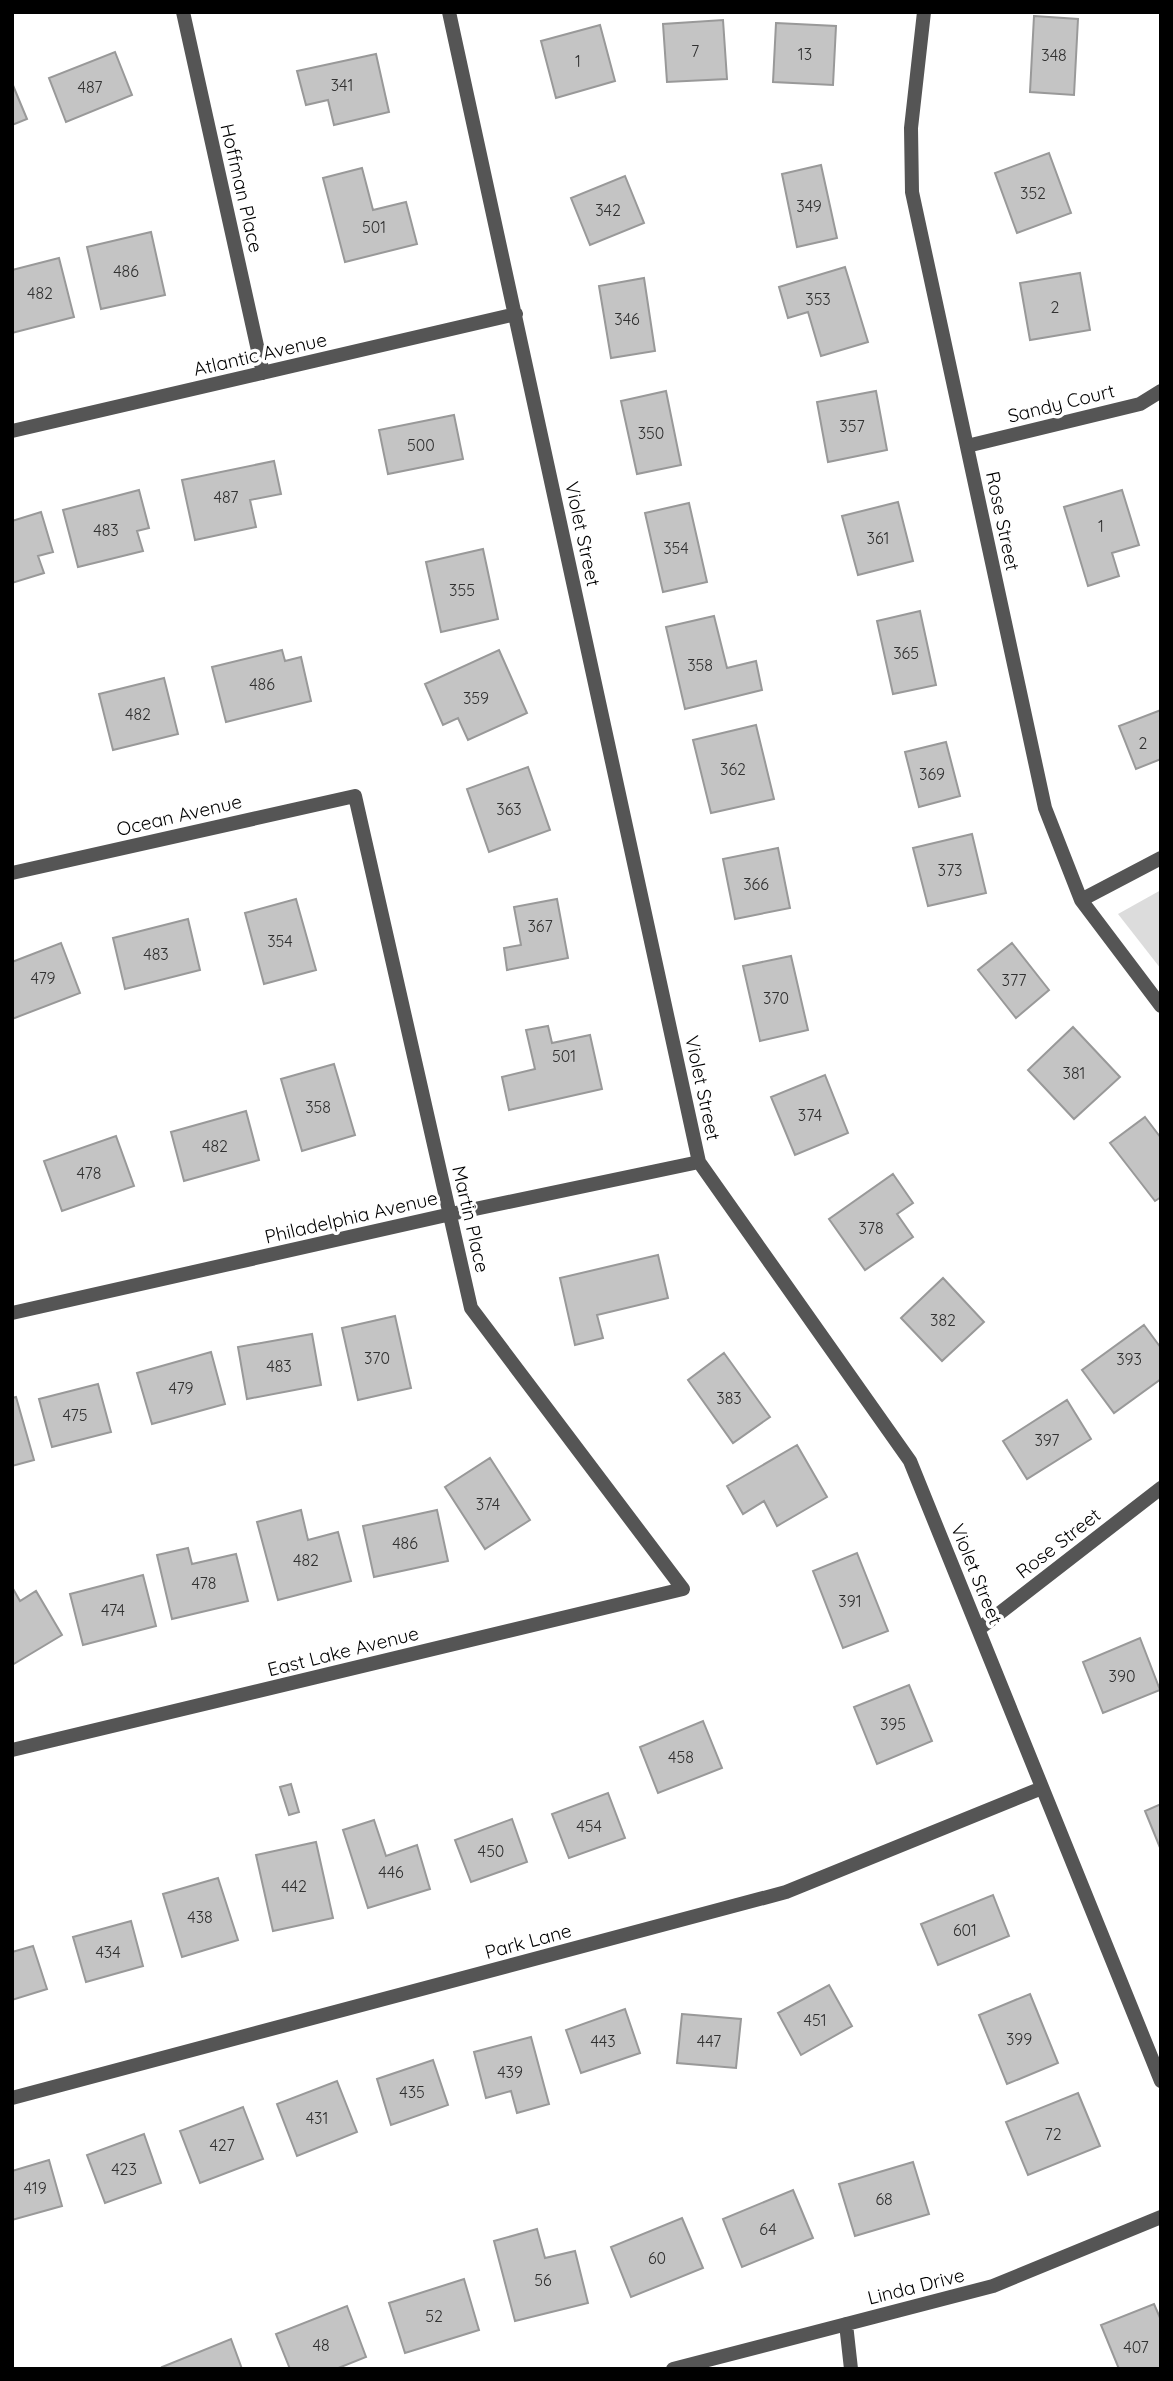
<svg xmlns="http://www.w3.org/2000/svg" width="1173" height="2381" font-family="Quicksand,sans-serif">
<rect width="100%" height="100%" fill="#fff"/>
<path fill="#dcdcdc" d="M1161,890V969L1118,914Z"/>
<path fill="#c4c4c4" stroke="#999" stroke-width="2" d="M1034,16L1078,19L1074,95L1030,92Z
M723,20L727,79L667,82L663,24Z
M776,23L836,26L833,85L773,82Z
M600,25L615,81L556,98L541,41Z
M115,52L132,95L66,122L49,78Z
M376,54L389,112L334,125L328,100L306,105L297,71Z
M12,83L27,119L12,125Z
M1049,153L1071,213L1017,233L995,173Z
M821,165L837,238L797,247L782,174Z
M362,168L373,210L406,202L417,244L345,262L323,178Z
M625,176L644,223L590,245L571,198Z
M151,232L165,295L101,309L87,247Z
M59,258L74,317L12,333V270Z
M845,267L868,342L821,356L808,312L788,318L779,287Z
M1080,273L1090,330L1030,340L1020,283Z
M644,278L655,351L611,358L599,286Z
M666,391L681,465L637,474L621,401Z
M876,391L887,450L828,462L817,402Z
M454,415L463,459L388,474L379,430Z
M274,461L281,494L250,500L256,527L195,540L182,480Z
M139,490L149,528L137,531L143,551L78,567L63,510Z
M1122,490L1139,545L1112,553L1119,576L1088,586L1064,507Z
M898,502L913,561L858,575L842,516Z
M689,503L707,582L663,592L645,513Z
M41,512L53,552L38,556L44,573L12,583V521Z
M483,549L498,619L441,632L426,562Z
M920,611L936,685L893,694L877,621Z
M714,616L727,668L756,661L762,690L685,709L666,627Z
M282,650L285,661L301,657L311,701L226,722L212,667Z
M499,650L527,713L468,740L458,718L443,725L425,684Z
M164,678L178,734L113,750L99,694Z
M1161,710V759L1136,769L1119,726Z
M756,725L774,799L711,813L693,740Z
M946,742L960,796L919,807L905,752Z
M528,767L550,830L489,852L467,789Z
M972,834L986,893L928,906L913,848Z
M778,848L790,908L735,919L723,859Z
M296,899L316,970L264,984L245,913Z
M557,899L568,958L507,970L504,948L521,945L514,907Z
M188,919L200,970L125,989L113,938Z
M61,943L80,993L12,1019V962Z
M1012,943L1049,990L1016,1018L978,970Z
M791,956L808,1030L760,1041L743,966Z
M548,1026L552,1043L590,1035L602,1089L509,1110L502,1077L535,1069L526,1030Z
M1073,1027L1120,1077L1074,1119L1028,1070Z
M334,1064L355,1135L302,1151L281,1079Z
M825,1075L848,1133L795,1155L771,1097Z
M246,1111L259,1160L184,1181L171,1132Z
M1145,1117L1161,1138V1197L1155,1201L1110,1143Z
M116,1136L134,1186L62,1211L44,1161Z
M893,1174L913,1203L897,1214L913,1237L865,1270L829,1219Z
M658,1255L668,1298L597,1315L603,1338L575,1345L560,1278Z
M943,1278L984,1322L942,1361L901,1318Z
M395,1316L411,1388L358,1400L342,1328Z
M1144,1325L1161,1348V1379L1114,1413L1082,1370Z
M312,1334L321,1385L247,1399L238,1347Z
M211,1352L225,1404L152,1424L137,1373Z
M724,1353L770,1417L733,1443L688,1380Z
M98,1384L111,1432L52,1447L39,1399Z
M16,1397L34,1460L12,1466V1398Z
M1067,1400L1091,1439L1027,1479L1003,1441Z
M797,1445L827,1497L777,1526L764,1501L743,1514L727,1486Z
M490,1458L530,1520L485,1549L445,1487Z
M301,1510L308,1540L338,1532L351,1581L278,1600L257,1522Z
M437,1510L448,1561L374,1577L363,1526Z
M188,1548L192,1564L236,1554L248,1601L172,1619L157,1555Z
M857,1553L888,1631L843,1648L813,1571Z
M143,1575L156,1626L83,1645L70,1594Z
M12,1587L20,1601L36,1591L62,1635L12,1665Z
M1140,1638L1160,1690L1103,1713L1083,1662Z
M909,1685L932,1741L877,1764L854,1707Z
M703,1721L722,1768L658,1793L640,1747Z
M291,1784L299,1812L289,1815L280,1787Z
M608,1793L625,1838L569,1858L552,1814Z
M1161,1804V1850L1145,1811Z
M512,1819L527,1862L471,1882L455,1840Z
M374,1820L386,1856L417,1845L430,1889L368,1908L343,1830Z
M316,1842L333,1918L273,1931L256,1855Z
M218,1878L238,1940L182,1957L163,1894Z
M993,1895L1009,1936L938,1965L921,1924Z
M131,1921L143,1966L86,1982L73,1937Z
M33,1946L47,1989L12,2000V1952Z
M829,1985L852,2026L801,2055L778,2013Z
M1030,1994L1058,2063L1007,2084L979,2015Z
M625,2009L640,2053L581,2073L566,2030Z
M682,2014L741,2019L736,2068L677,2063Z
M531,2037L549,2104L517,2113L511,2091L486,2098L474,2052Z
M433,2060L448,2105L391,2125L377,2079Z
M337,2081L357,2132L297,2156L277,2104Z
M1078,2093L1100,2146L1028,2175L1006,2122Z
M243,2107L263,2159L200,2183L180,2131Z
M144,2134L161,2183L105,2203L87,2155Z
M49,2160L62,2206L12,2220V2171Z
M913,2162L929,2214L855,2236L839,2184Z
M793,2190L813,2238L742,2267L723,2219Z
M682,2218L703,2268L631,2297L611,2247Z
M537,2229L545,2258L575,2251L588,2303L515,2321L494,2241Z
M464,2279L479,2330L405,2353L389,2303Z
M1154,2304L1161,2320V2369H1119L1101,2325Z
M347,2306L366,2357L336,2369H290L276,2334Z
M231,2339L242,2369H163L162,2367Z"/>
<g fill="none" stroke-linecap="round" stroke-linejoin="round">
<path stroke="#555" stroke-width="14" d="M183,12L263,373
M449,12L699,1162L910,1461L1161,2081
M924,12L911,128L912,192L1045,808L1081,900L1161,1006
M12,431L516,314
M967,446L1140,404L1161,391
M12,873L355,796L471,1308L683,1589L12,1750
M1081,900L1161,858
M12,1313L451,1214L699,1162
M979,1629L1161,1488
M12,2098L786,1892L1042,1788
M846,2324L851,2369
M673,2369L993,2286L1161,2217"/>
</g>
<g text-anchor="middle" stroke-width="7" stroke-linejoin="round" paint-order="stroke">
<g font-size="16" fill="#313131">
<text x="695" y="57">7</text>
<text x="805" y="60">13</text>
<text x="1054" y="61">348</text>
<text x="578" y="67">1</text>
<text x="342" y="91">341</text>
<text x="90" y="93">487</text>
<text x="1033" y="199">352</text>
<text x="809" y="212">349</text>
<text x="608" y="216">342</text>
<text x="374" y="233">501</text>
<text x="126" y="277">486</text>
<text x="40" y="299">482</text>
<text x="818" y="305">353</text>
<text x="1055" y="313">2</text>
<text x="627" y="325">346</text>
<text x="852" y="432">357</text>
<text x="651" y="439">350</text>
<text x="421" y="451">500</text>
<text x="226" y="503">487</text>
<text x="1101" y="532">1</text>
<text x="106" y="536">483</text>
<text x="878" y="544">361</text>
<text x="676" y="554">354</text>
<text x="462" y="596">355</text>
<text x="906" y="659">365</text>
<text x="700" y="671">358</text>
<text x="262" y="690">486</text>
<text x="476" y="704">359</text>
<text x="138" y="720">482</text>
<text x="1143" y="749">2</text>
<text x="733" y="775">362</text>
<text x="932" y="780">369</text>
<text x="509" y="815">363</text>
<text x="950" y="876">373</text>
<text x="756" y="890">366</text>
<text x="540" y="932">367</text>
<text x="280" y="947">354</text>
<text x="156" y="960">483</text>
<text x="43" y="984">479</text>
<text x="1014" y="986">377</text>
<text x="776" y="1004">370</text>
<text x="564" y="1062">501</text>
<text x="1074" y="1079">381</text>
<text x="318" y="1113">358</text>
<text x="810" y="1121">374</text>
<text x="215" y="1152">482</text>
<text x="89" y="1179">478</text>
<text x="871" y="1234">378</text>
<text x="943" y="1326">382</text>
<text x="377" y="1364">370</text>
<text x="1129" y="1365">393</text>
<text x="279" y="1372">483</text>
<text x="181" y="1394">479</text>
<text x="729" y="1404">383</text>
<text x="75" y="1421">475</text>
<text x="1047" y="1446">397</text>
<text x="488" y="1510">374</text>
<text x="405" y="1549">486</text>
<text x="306" y="1566">482</text>
<text x="204" y="1589">478</text>
<text x="850" y="1607">391</text>
<text x="113" y="1616">474</text>
<text x="1122" y="1682">390</text>
<text x="893" y="1730">395</text>
<text x="681" y="1763">458</text>
<text x="589" y="1832">454</text>
<text x="491" y="1857">450</text>
<text x="391" y="1878">446</text>
<text x="294" y="1892">442</text>
<text x="200" y="1923">438</text>
<text x="965" y="1936">601</text>
<text x="108" y="1958">434</text>
<text x="815" y="2026">451</text>
<text x="1019" y="2045">399</text>
<text x="603" y="2047">443</text>
<text x="709" y="2047">447</text>
<text x="510" y="2078">439</text>
<text x="412" y="2098">435</text>
<text x="317" y="2124">431</text>
<text x="1053" y="2140">72</text>
<text x="222" y="2151">427</text>
<text x="124" y="2175">423</text>
<text x="35" y="2194">419</text>
<text x="884" y="2205">68</text>
<text x="768" y="2235">64</text>
<text x="657" y="2264">60</text>
<text x="543" y="2286">56</text>
<text x="434" y="2322">52</text>
<text x="321" y="2351">48</text>
<text x="1136" y="2353">407</text>
</g>
<g font-size="19" fill="#000" stroke="#fff">
<text transform="translate(242 188) rotate(77)" y="7">Hoffman Place</text>
<text transform="translate(260 354) rotate(-13)" y="7">Atlantic Avenue</text>
<text transform="translate(1061 403) rotate(-14)" y="7">Sandy Court</text>
<text transform="translate(1003 521) rotate(78)" y="7">Rose Street</text>
<text transform="translate(583 534) rotate(78)" y="7">Violet Street</text>
<text transform="translate(179 815) rotate(-13)" y="7">Ocean Avenue</text>
<text transform="translate(703 1088) rotate(78)" y="7">Violet Street</text>
<text transform="translate(351 1217) rotate(-13)" y="7">Philadelphia Avenue</text>
<text transform="translate(471 1219) rotate(77)" y="7">Martin Place</text>
<text transform="translate(1058 1543) rotate(-38)" y="7">Rose Street</text>
<text transform="translate(977 1574) rotate(68)" y="7">Violet Street</text>
<text transform="translate(343 1651) rotate(-14)" y="7">East Lake Avenue</text>
<text transform="translate(528 1941) rotate(-15)" y="7">Park Lane</text>
<text transform="translate(916 2286) rotate(-14)" y="7">Linda Drive</text>
</g>
</g>
<rect width="1173" height="2381" fill="none" stroke="#000000" stroke-width="28"/>
</svg>
